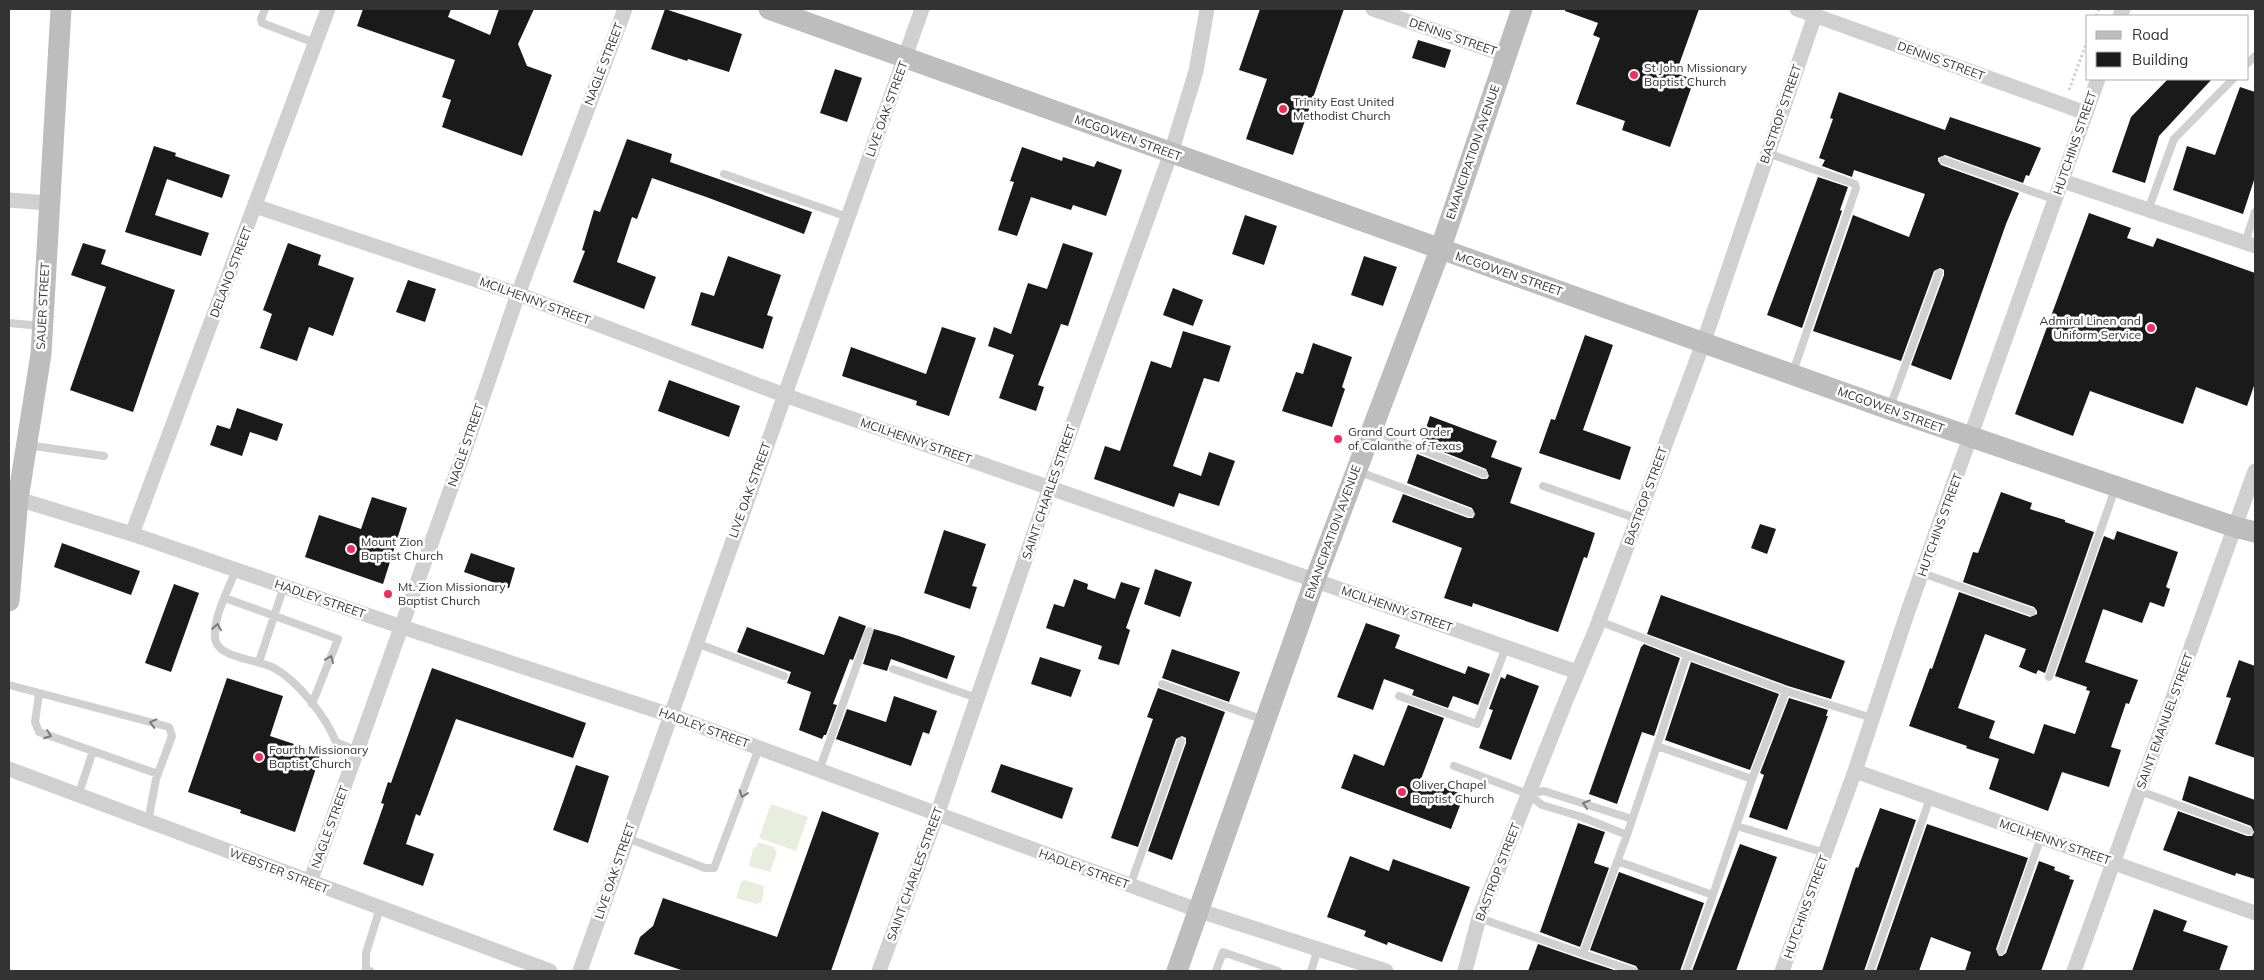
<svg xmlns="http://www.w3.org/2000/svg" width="2264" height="980" font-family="Mulish,sans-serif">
<rect width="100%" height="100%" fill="#fff"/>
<path fill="#e8eede" d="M771,804L808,817L796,851L759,838Z
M758,842L774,847L777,853L770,872L749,866L753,849L757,846Z
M745,880L764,886L762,902L756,904L736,898L741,882Z"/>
<path fill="#1a1a1a" d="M363,9H451L448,17L490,35L499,9H534L518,44L527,66L552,75L522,156L442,127L451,100L442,97L455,60L357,26Z
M665,9L742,34L729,72L688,59L687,61L651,49Z
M1260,9H1344L1293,155L1246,139L1267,79L1239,70Z
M1565,9H1699L1676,73L1694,80L1670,147L1622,130L1625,121L1576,104L1600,38L1593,35L1598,23L1565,11Z
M1418,40L1451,50L1445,68L1412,58Z
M835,69L862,78L847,122L820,113Z
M2168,79H2212L2159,136L2145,183L2112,172L2131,117Z
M2240,87L2255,92V177L2243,214L2173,190L2187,146L2215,155Z
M1839,92L1945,130L1950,117L2041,148L2029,176L2026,175L2023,183L1945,155L1938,158V161L1941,165L2019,193L2006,224L1951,380L1911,365L1944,275V270L1940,268L1934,271L1901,361L1813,331L1853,215L1909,237L1925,194L1854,170L1852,177L1822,166L1825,160L1819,158L1833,119L1830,118Z
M627,139L672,154L670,162L812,212L804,234L709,198L652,178L637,219L632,217L617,262L656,277L644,309L573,282L585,251L582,250L594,210L600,212Z
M154,146L176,153L175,156L230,175L222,198L167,179L155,215L209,233L201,256L125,232Z
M1022,147L1062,161L1063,157L1094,167L1097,161L1122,170L1106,216L1073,205L1071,210L1031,197L1017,236L998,230L1014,182L1010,181Z
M1818,177L1848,187L1840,210L1842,211L1802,328L1767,315Z
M2089,213L2131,228L2127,238L2153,247L2157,238L2255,273V383L2247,406L2196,387L2183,424L2090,391L2073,436L2015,414Z
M1245,215L1277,226L1264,265L1232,254Z
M83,243L106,250L101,264L175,290L133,412L70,390L106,287L71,275Z
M288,243L321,255L318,265L354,278L333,336L309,327L297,361L260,348L272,314L263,310Z
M1063,243L1093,253L1068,326L1061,324L1038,385L1044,387L1036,411L999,398L1014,355L988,346L994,327L1011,334L1028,283L1047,289Z
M728,256L781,275L767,315L773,317L763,349L691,325L701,292L714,296Z
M1364,256L1397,267L1383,306L1351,295Z
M408,280L436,289L425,322L396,312Z
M1173,288L1203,300L1193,326L1163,315Z
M942,327L976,338L949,416L916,405L917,401L842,376L851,347L926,374Z
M1183,331L1231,346L1219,382L1204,378L1173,466L1201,476L1209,452L1235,461L1219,506L1179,493L1174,507L1094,479L1105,446L1120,451L1151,361L1171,368Z
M1585,335L1613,345L1583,430L1631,447L1620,480L1539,453L1551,419L1555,420Z
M1313,343L1352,357L1342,387L1345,389L1332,427L1282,411L1296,372L1303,374Z
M669,380L740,406L729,437L658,411Z
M237,408L283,424L277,441L250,432L242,456L210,445L217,425L230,429Z
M1430,416L1497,441L1491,457L1522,468L1510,503L1595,533L1587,558L1584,557L1558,632L1473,603L1472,607L1444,598L1462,548L1392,522L1403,494L1468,518H1473L1475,514L1472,508L1407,483L1417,454L1482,479H1487L1489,476L1486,469L1421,443Z
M2001,492L2032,503L2030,509L2065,520V522L2094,532L2045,673L2038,670L2036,674L2019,667L2026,649L1985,634L1958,708L1995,721L1989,738L2034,754L2044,724L2075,734L2090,691L2086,690L2087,687L2055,676L2104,536L2114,540L2117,531L2178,552L2166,587L2170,589L2164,607L2150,602L2142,623L2103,609L2085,662L2138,680L2129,704L2126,703L2111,747L2121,750L2109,787L2062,772L2048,811L1989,789L1999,759L1966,748L1967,746L1909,726L1930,668L1932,669L1959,592L2030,617L2037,614V611L2034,607L1963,582L1973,552L1978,553Z
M372,497L407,508L383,584L305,557L319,515L361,529Z
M1760,524L1776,529L1767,554L1751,548Z
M944,530L986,544L972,586L977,587L970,609L924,593Z
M62,543L140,571L131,595L54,567Z
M471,553L515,568L509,588L464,572Z
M1155,569L1192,582L1180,617L1144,604Z
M1074,579L1088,584L1087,589L1115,599L1121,582L1140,588L1126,628L1130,630L1119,665L1098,659L1102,646L1046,628L1054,604L1064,607Z
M174,584L199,593L171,672L145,663Z
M1661,595L1845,661L1831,699L1788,686L1647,634Z
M839,616L866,626L853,660L850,659L833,704L837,705L826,735H824L822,739L799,730L811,692L787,683L791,672L737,652L747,627L824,655Z
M1366,623L1400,635L1395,648L1465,674L1468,666L1490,674L1478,705L1453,696L1448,708L1412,695L1414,690L1384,679L1373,710L1337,697Z
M874,629L899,636L955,656L947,679L891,659L887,671L863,664Z
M1644,644L1680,658L1654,736L1642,732L1617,804L1589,794L1641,647Z
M1172,649L1240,672L1229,702L1162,678Z
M1040,657L1081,670L1071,697L1031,684Z
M2239,660L2255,666V758L2215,744L2231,698L2226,697Z
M1691,662L1779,694L1750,770L1665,740Z
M432,668L586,723L573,758L456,719L420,816L416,814L406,844L434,854L423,886L363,864L384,804L381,803L388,782L391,783Z
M1507,674L1539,686L1511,760L1479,748L1493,710L1489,709L1501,677L1505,679Z
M227,678L283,696L270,736L321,753L295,832L240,813L241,810L188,792Z
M1158,688L1225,712L1172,860L1148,851L1186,743V738L1182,736L1176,739L1138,847L1111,838L1153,719L1147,717Z
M894,696L937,711L929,734L923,732L911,766L836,739L847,709L886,722Z
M1789,698L1828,710L1826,716H1828L1787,830L1749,817L1764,775L1760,773Z
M1408,705L1444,718L1421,779L1464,795L1451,829L1341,788L1354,754L1384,766Z
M1001,764L1073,788L1062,819L991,792Z
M576,765L609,776L588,843L553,830Z
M2189,776L2255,800V879L2236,873L2235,876L2163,850L2178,811L2247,836H2252L2254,832L2251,826L2182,800Z
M1880,808L1916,820L1864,971H1822L1856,867L1858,868Z
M822,811L879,833L831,971H684L634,954L640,937L653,926L663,898L777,937Z
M1578,823L1605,832L1594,863L1609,868L1580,947L1540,932Z
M1927,824L2028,858L1996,949L1999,956H2002L2006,953L2039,861L2055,867L2054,870L2070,876L2069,879L2074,880L2041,971H1965L1971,952L1931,937L1919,971H1876Z
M1740,844L1777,857L1736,971H1692Z
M1350,856L1389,871L1393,859L1470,887L1442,962L1388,942L1387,945L1364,936L1366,931L1327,917Z
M1619,872L1704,903L1680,971H1639L1636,966L1590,950Z
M2154,909L2187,921L2183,931L2228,946L2219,971H2132Z
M1538,944L1581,959L1617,971H1528Z"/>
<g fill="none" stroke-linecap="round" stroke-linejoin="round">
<path stroke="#d0d0d0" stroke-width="3" stroke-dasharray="2.5 2.5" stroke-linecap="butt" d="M2096,16L2099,9
M2069,90L2088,39"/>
<path stroke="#d0d0d0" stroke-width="8" d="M265,9L261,19L262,23L315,43
M2248,63L2255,56
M1767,153L1855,184L1856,188L1793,372
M1943,160L2056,200
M724,174L848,217
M2148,210L2174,139L2233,79
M2245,243L2255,212
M9,323L42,326
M1890,407L1939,273
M1374,431L1484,474
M27,445L104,456
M1357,471L1470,513
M1543,486L1638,519
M236,570C229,587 210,624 216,642C221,658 260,660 274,668C298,681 326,717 336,742L357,751
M1922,573L2032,612
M225,598L338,639L312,704
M1599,621L1687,655
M696,643L784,676
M259,662L284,586
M893,669L977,698
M2049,677L2115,489
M1162,684L1264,720
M9,685L169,727L172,736L156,779L148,822
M39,694L35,722L39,732L158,774
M1399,696L1477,724L1506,647
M1657,746L1687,655L1786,691L1872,718
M1454,766L1528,794
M819,771L869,631
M1752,779L1786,691
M2140,791L2249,831
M78,796L93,751
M1737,826L1825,853
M1627,835L1582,817L1542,805L1528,794L1544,791L1632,819
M627,838L705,868H714L759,748
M1617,861L1713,895L1686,971
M1130,886L1181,741
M1479,918L1583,954L1627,835L1657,746L1752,779L1713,895
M2001,951L2041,837
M1583,954L1634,971
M370,971L366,970V953L380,908
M1216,971L1223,952L1278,971
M1311,971L1318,949
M1870,971L1930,798"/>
<path stroke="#d0d0d0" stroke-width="15" d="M1373,9L1505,55
M1797,9L2086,113
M2120,16L2123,9
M2063,181L2255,246
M9,200L48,203
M255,206L518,294L784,395L1577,672
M18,499L132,534L402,627L670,715L1200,911L1386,971
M132,534L328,9
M9,769L550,971
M1855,771L2255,913
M310,882L465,449L518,294L625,9
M580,971L922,9
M879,971L937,815L1050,487L1171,153L1196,71L1207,9
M1465,971L1479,918L1566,700L1596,629L1704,341L1815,15
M1782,971L1855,771L1907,614L2098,79
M2074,971L2255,471"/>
<path stroke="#bdbdbd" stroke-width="21" d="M769,9L1889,409L2235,527L2255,532
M9,601L18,499L41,354L61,9
M1177,971L1315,580L1440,250L1522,9"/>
</g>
<defs><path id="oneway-chevron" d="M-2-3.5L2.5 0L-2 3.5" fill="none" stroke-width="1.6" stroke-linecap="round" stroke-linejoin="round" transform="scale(1.25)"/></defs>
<g stroke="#7a7a7a">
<use href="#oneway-chevron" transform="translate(217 627) rotate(-81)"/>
<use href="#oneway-chevron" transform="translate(330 659) rotate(-68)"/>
<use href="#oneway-chevron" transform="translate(153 723) rotate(-166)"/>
<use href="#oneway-chevron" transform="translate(48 735) rotate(20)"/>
<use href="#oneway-chevron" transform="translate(743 794) rotate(110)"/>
<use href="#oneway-chevron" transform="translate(1586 804) rotate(-163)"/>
</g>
<g fill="#f22d5c" stroke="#fff" stroke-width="2">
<circle cx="1634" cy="75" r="5"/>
<circle cx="1283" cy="109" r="5"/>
<circle cx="2151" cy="328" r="5"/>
<circle cx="1338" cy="439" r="5"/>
<circle cx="351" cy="549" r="5"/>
<circle cx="388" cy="594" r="5"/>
<circle cx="259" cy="757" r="5"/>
<circle cx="1402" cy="792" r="5"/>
</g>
<g text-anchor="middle" stroke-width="5" stroke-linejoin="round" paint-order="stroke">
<g font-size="12" fill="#333" stroke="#fff">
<text transform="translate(1453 37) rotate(19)" y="4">DENNIS STREET</text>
<text transform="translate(1941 61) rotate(20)" y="4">DENNIS STREET</text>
<text transform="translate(604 64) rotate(-69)" y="4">NAGLE STREET</text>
<text transform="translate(887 109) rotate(-70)" y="4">LIVE OAK STREET</text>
<text transform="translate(1781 114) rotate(-71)" y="4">BASTROP STREET</text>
<text transform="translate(1128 138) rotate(20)" y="4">MCGOWEN STREET</text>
<text transform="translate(2075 143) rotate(-71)" y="4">HUTCHINS STREET</text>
<text transform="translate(1473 152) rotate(-71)" y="4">EMANCIPATION AVENUE</text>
<text transform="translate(231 272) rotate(-69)" y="4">DELANO STREET</text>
<text transform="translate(1509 274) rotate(19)" y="4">MCGOWEN STREET</text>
<text transform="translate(535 301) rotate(20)" y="4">MCILHENNY STREET</text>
<text transform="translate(43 306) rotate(-87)" y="4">SAUER STREET</text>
<text transform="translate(1891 410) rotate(20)" y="4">MCGOWEN STREET</text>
<text transform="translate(916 441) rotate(19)" y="4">MCILHENNY STREET</text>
<text transform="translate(466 445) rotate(-71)" y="4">NAGLE STREET</text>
<text transform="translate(750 490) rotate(-70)" y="4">LIVE OAK STREET</text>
<text transform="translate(1049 492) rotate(-71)" y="4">SAINT CHARLES STREET</text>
<text transform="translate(1646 496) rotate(-70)" y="4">BASTROP STREET</text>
<text transform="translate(1940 525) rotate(-70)" y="4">HUTCHINS STREET</text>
<text transform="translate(1333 532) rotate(-70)" y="4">EMANCIPATION AVENUE</text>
<text transform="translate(320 599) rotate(19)" y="4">HADLEY STREET</text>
<text transform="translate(1397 609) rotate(19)" y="4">MCILHENNY STREET</text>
<text transform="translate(2165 721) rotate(-70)" y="4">SAINT EMANUEL STREET</text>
<text transform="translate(704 728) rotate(20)" y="4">HADLEY STREET</text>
<text transform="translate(330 827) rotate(-70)" y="4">NAGLE STREET</text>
<text transform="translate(2055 842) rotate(19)" y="4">MCILHENNY STREET</text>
<text transform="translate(1084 869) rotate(20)" y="4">HADLEY STREET</text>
<text transform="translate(279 871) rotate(21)" y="4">WEBSTER STREET</text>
<text transform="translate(615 871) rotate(-71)" y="4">LIVE OAK STREET</text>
<text transform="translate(1498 872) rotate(-69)" y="4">BASTROP STREET</text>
<text transform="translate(915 874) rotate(-70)" y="4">SAINT CHARLES STREET</text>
<text transform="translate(1806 907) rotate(-70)" y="4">HUTCHINS STREET</text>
</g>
<g font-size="12" fill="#333" stroke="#fff" text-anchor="start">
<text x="1644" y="72">St John Missionary<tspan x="1644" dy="14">Baptist Church</tspan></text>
<text x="1293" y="106">Trinity East United<tspan x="1293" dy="14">Methodist Church</tspan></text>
<text x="2141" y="325" text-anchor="end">Admiral Linen and<tspan x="2141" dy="14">Uniform Service</tspan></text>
<text x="1348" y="436">Grand Court Order<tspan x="1348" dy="14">of Calanthe of Texas</tspan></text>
<text x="361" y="546">Mount Zion<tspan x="361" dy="14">Baptist Church</tspan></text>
<text x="398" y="591">Mt. Zion Missionary<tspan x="398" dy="14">Baptist Church</tspan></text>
<text x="269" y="754">Fourth Missionary<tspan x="269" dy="14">Baptist Church</tspan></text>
<text x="1412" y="789">Oliver Chapel<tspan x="1412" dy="14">Baptist Church</tspan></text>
</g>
</g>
<rect width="2264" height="980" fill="none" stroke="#333333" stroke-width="20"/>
<rect x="2086" y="15" width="162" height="65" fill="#ffffff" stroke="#adadad"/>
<rect x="2096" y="31" width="25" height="8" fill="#bdbdbd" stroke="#adadad"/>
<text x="2132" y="40" font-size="15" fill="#333333">Road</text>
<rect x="2096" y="52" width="25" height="15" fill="#1a1a1a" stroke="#adadad"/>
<text x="2132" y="65" font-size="15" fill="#333333">Building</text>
</svg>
